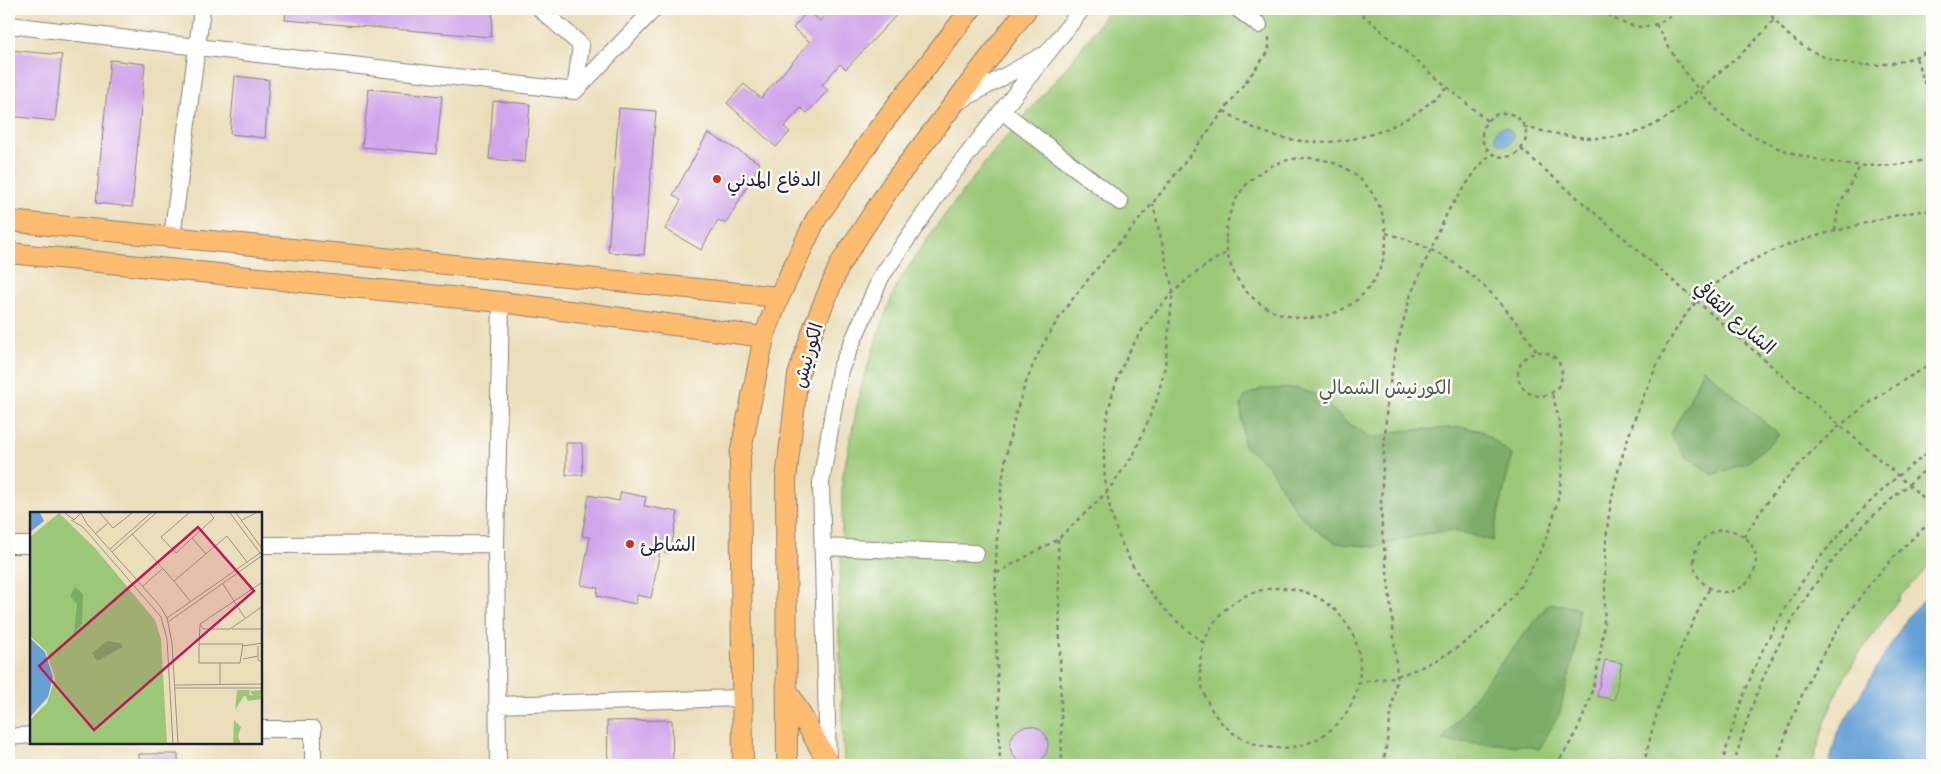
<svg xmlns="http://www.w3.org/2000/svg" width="1941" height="774" font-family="Sriracha,'Playpen Sans Arabic',sans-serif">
<rect width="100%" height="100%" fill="#fdfcf7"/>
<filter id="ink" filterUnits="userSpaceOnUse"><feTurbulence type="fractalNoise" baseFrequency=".02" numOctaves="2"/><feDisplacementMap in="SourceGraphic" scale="10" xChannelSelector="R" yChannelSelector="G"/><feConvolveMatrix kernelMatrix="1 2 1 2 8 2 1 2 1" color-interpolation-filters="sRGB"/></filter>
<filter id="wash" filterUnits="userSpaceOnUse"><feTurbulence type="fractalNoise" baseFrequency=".0096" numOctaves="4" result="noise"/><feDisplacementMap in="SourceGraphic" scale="20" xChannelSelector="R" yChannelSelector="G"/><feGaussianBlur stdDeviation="1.12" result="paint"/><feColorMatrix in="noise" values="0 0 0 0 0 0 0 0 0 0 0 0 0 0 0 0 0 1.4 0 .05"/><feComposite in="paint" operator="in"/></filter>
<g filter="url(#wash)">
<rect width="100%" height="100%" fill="#ebdeba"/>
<path fill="#9ac876" stroke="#5e7558" d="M1110,9H1932V564L1902,594L1857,657L1839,687L1826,719L1812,765H844L838,609L842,535V481L860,391L878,334L897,284L937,225L991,155L1071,62Z"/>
<path fill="#7bac67" stroke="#4e6751" d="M1703,368L1779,435L1748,462L1713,475L1685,456L1670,434L1689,401Z
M1297,388L1316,395L1345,421L1371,437H1380L1398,431L1463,427L1482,431L1512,455L1492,541L1454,530L1425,534L1375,547L1337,543L1321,534L1296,511L1268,465L1244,446L1241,406L1245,396L1261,389Z
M1549,603L1579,608L1576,648L1559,715L1539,749L1526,746L1442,741C1475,693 1514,649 1549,603Z"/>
<path fill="#66a1d6" stroke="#446288" d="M1495 136a9 9 0 1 1 18 0a9 9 0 1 1-18 0Z
M1932,592V765H1829L1837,733L1909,615Z"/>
<g id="blocks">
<path fill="#d0a5ec" d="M286,9H493L491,37L285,20Z
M830,9H902L846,69L840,64L822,85L828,90L807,113L801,108L784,127L790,132L776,147L727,103L744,84L761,98L810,42L793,28L808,11L820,21Z
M9,50L62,55L55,121L9,116Z
M110,60L145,64L132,207L96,203Z
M235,76L269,80L265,138L230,134Z
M369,89L442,96L436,154L362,147Z
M493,101L530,104L525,162L489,159Z
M619,108L656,111L644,255L608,252Z
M708,133L760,163L726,224L718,220L701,250L665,229L681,200L673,195Z
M566,443H582L583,475H566Z
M621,492L646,497L644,506L678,512L670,553L660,551L651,598L637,595L636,604L597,596L598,588L581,585L590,537L582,536L589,495L619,501Z
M1605,660L1622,663L1614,700L1597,696Z
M672,720L673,765H608L607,721Z
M1010 745a19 19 0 1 1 38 0a19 19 0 1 1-38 0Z
M139,754H178V765H139Z"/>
</g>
</g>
<g filter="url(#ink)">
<use href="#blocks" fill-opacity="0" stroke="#86807a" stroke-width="1"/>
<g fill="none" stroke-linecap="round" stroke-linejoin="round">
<defs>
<path id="minor" d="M1238,9L1259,25
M9,25L575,91L581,45L540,9
M575,91L654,9
M958,102L1041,56
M1003,112L1120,202
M172,237L202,9
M496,544L498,765
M9,545H31
M261,545L496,544L501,302
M822,547L976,553
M497,705L742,698
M261,729H313V765
M9,737L31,735
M828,763L821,483L840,370L881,277L949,178L1082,9"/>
<path id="major" d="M9,221L779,297
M9,253L501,302L764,337
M787,690L828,762
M743,765L740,455L764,337L779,297L816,219L879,128L971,9
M787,765L786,480L798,375L815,324L840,264L893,183L1027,9"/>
</defs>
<use href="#minor" stroke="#86807a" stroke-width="18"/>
<use href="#major" stroke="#86807a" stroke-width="22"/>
<path stroke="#86807a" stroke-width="2.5" stroke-dasharray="4 4" stroke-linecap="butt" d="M1356,9L1487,121
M1602,9C1625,31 1655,34 1677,9
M1767,9C1802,66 1875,80 1932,49
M1656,24C1672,55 1691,83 1715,108C1765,159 1865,178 1932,158
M1916,58L1932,105
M1224,111C1236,118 1248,126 1261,131C1326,156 1401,137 1447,86
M1482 135a22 22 0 1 1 44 0a22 22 0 1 1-44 0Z
M1524,127C1573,138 1620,148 1664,119C1677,111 1687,100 1699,90C1725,66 1752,48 1774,19
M1521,149L1932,505
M1226 238a80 80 0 1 1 160 0a80 80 0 1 1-160 0Z
M1835,231L1838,208L1860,166
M1386,233C1457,253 1498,291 1537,352
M1518 374a22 22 0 1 1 44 0a22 22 0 1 1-44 0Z
M1694 561a31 31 0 1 1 62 0a31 31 0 1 1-62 0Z
M1744,537C1789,462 1856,405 1932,364
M1058,539L1062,765
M997,573L1058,539L1107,492L1134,454L1157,399L1165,367L1173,291L1153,204
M1200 668a80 80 0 1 1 160 0a80 80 0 1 1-160 0Z
M1204,643C1060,542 1075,338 1226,253
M1358,683C1370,680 1383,680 1396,676C1410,673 1425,665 1438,659C1531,610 1586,496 1552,394
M1000,765C998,636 980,481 1035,361C1062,301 1112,254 1152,204C1192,154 1230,102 1269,51V36
M1381,765L1385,754L1397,676L1392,615L1382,530L1381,502L1387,400L1396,348L1411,294L1448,211L1477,169L1491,153
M1452,765H1499
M1555,765C1587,725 1600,672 1604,621C1606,595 1604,568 1606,542C1609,497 1622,452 1638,410C1653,373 1670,331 1697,301C1739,257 1797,240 1855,226C1880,219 1906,212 1932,210
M1644,765C1657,701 1679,648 1709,589
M1722,765C1748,665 1787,587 1860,512C1882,490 1906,467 1932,451
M1734,765C1757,676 1794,602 1856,533C1876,512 1899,493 1920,474L1932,466
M1776,765C1804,671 1856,585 1932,521"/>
<use href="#minor" stroke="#fff" stroke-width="16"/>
<use href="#major" stroke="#febc70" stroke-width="20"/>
</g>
</g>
<g fill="#c8321e" stroke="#fdfcf7" stroke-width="2">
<circle cx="717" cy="179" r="5"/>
<circle cx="630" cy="544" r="5"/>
</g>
<g text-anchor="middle" stroke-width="5" stroke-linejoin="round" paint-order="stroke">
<g font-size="19" fill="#22223b" stroke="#fdfcf7" text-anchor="start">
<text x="727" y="186">الدفاع المدني</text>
<text x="640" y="551">الشاطئ</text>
</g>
<g font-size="19" fill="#22223b" stroke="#fdfcf7">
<text transform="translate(1735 317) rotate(41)" y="7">الشارع الثقافي</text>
<text transform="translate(807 355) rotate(-74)" y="7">الكورنيش</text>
</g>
<g font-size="19" fill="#4c5c50" stroke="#fdfcf7">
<text x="1385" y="394">الكورنيش الشمالي</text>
</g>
</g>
<g transform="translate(30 512)">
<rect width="232" height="232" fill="#ebdeba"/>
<path d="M29,1L65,36L125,108L131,127L137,232H0V208L17,191L25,166L16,139L0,124V25ZM207,178H220L219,182L223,184L220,179L232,178L230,182L232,187L218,189L216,184L219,185L214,184L205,198ZM204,208L211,215L208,224L211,232H203Z" fill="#9ac876"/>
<path d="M45,75L53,82L52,112L44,121L47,92L40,84ZM77,129L90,131L93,135L67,149L62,141Z" fill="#7bac67"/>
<path d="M0,1H10L14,9L0,20ZM0,126L15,140L23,165L18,185L0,205Z" fill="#66a1d6"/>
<path fill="none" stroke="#9b9387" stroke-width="1" d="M35,1L44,8L51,1M51,1L57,12L130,94L137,106L142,131L148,232M70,1L83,16L102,1M159,1L131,25L146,41L184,6L180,1M200,1L230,41M206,1L233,38M41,8L53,15L131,105L137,127L143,232M212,8L226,1M65,22L78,11M102,22L144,69M162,26L176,42M80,37L121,1M82,40L126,1M193,72L215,106M233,73L231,71L170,112L173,117H200L233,94M113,74L132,57M160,89L144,69L197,24L217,50M137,106L233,39M138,110L233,43M202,117H233M169,132L170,113M213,134L233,131M228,134V148L233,151M213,147L228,144M145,173L233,172M190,173V151H169V132H213L210,151H190M145,176H233"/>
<path fill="#c2185b" fill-opacity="0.15" stroke="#c2185b" stroke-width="2.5" d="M168,15L224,79L64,218L9,154Z"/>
<rect width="232" height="232" fill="none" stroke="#22223b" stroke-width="2.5"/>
</g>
<rect width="1941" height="774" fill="none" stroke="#fdfcf7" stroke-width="30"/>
</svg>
